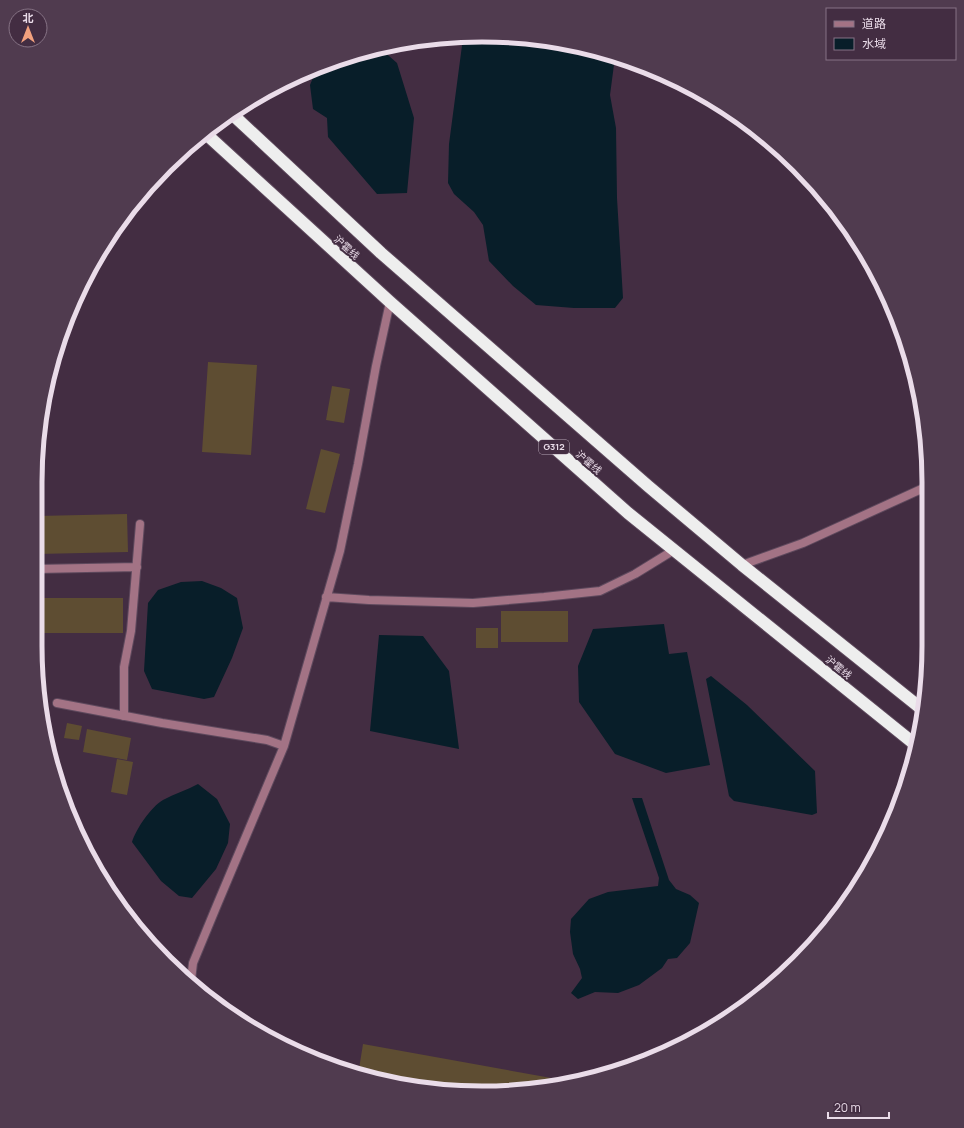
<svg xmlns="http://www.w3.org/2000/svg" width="964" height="1128" font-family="Manrope,'Noto Sans SC',sans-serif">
<rect width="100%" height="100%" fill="#432d42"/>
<path fill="#081e29" d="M511,36L597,50L615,57L610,95L616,128L617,198L623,298L615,308H574L536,305L513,286L489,261L483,225L474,212L454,194L448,183L449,144L463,38Z
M381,49L397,63L414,118L407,193L377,194L328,137L327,118L313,109L310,85L317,68L338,59Z
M202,581L221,588L237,598L243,628L232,658L214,697L204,699L152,689L144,671L148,603L158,590L181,582Z
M664,624L669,654L687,652L710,765L666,773L615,754L579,702L578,666L593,629Z
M379,635L423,636L449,671L459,749L370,731Z
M711,676L747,705L815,771L817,813L812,815L734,801L729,796L706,679Z
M198,784L217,799L230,824L228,843L216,869L192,898L179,896L161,881L132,842C136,829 151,807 163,800C174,794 187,790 198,784Z
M632,798H642L669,880L676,889L690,895L699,903L690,943L677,958L668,959L662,968L639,985L618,993L595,992L578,999L571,993L582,978L580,969L573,954L570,932L571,919L589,899L608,892L658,886L659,878L657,872Z"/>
<path fill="#5e4d32" d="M208,362L257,365L251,455L202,452Z
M332,386L350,389L344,423L326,420Z
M321,449L340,454L325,513L306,509Z
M127,514L128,552L37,554V516Z
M36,598H123V633H35Z
M501,611H568V642H501Z
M476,628H498V648H476Z
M67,723L82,726L79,740L64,738Z
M87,729L131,738L127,760L83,752Z
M117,759L133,762L127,795L111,792Z
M363,1044L568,1081L511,1092L482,1091L359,1069Z"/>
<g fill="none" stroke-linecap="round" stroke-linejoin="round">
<defs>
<path id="lane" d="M36,569L137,567
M124,716V667L131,631L140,524"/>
<path id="street" d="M742,565L803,543L928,486
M326,597L369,600L473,603L544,597L600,591L635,574L674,550
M57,703L162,723L267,740L284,746
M191,980L193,963L217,905L284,746L340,551L358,464L376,366L390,302"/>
<path id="highway" d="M232,114L381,253L648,486L742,565L923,710
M205,133L390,302L628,513L917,746"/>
</defs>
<use href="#lane" stroke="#5e495d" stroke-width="10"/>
<use href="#street" stroke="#5e495d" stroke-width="10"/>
<use href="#highway" stroke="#5e495d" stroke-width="14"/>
<use href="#lane" stroke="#a37385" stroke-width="8"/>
<use href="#street" stroke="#a37385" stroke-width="8"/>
<use href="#highway" stroke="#eee" stroke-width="12"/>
</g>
<g text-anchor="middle" stroke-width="4" stroke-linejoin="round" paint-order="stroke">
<rect fill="#432d42" stroke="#b8a8b7" stroke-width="1" x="539" y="440" width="30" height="14" rx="3"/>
<g font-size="9" font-weight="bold" fill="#eadce9">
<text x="554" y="450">G312</text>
</g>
<g font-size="10" fill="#eadce9" stroke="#432d42">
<text transform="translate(347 247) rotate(42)" y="4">沪霍线</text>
<text transform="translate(589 462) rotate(41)" y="4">沪霍线</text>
<text transform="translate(839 667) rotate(39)" y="4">沪霍线</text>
</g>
</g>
<path d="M0 0H964V1128H0ZM482 42H482A440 440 0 0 1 922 482V646A440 440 0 0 1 482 1086H482A440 440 0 0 1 42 646V482A440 440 0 0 1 482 42Z" fill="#503b4f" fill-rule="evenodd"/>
<path fill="none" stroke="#eadce9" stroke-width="5" d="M482 42H482A440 440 0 0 1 922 482V646A440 440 0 0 1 482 1086H482A440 440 0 0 1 42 646V482A440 440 0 0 1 482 42Z"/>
<rect x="826" y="8" width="130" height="52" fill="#432d42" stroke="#867385"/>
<rect x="834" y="21" width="20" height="6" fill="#a37385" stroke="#867385"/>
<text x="862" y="28" font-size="12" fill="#eadce9">道路</text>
<rect x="834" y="38" width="20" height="12" fill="#081e29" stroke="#867385"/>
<text x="862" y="48" font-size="12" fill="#eadce9">水域</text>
<g transform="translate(28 28)"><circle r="19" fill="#432d42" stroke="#867385"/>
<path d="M0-3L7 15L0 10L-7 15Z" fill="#f2a17e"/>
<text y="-6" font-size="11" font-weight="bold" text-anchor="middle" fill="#eadce9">北</text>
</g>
<path d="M828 1112v6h61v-6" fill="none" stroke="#eadce9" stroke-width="2"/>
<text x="834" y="1112" font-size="12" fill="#eadce9" stroke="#432d42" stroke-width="3" paint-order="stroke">20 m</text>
</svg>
